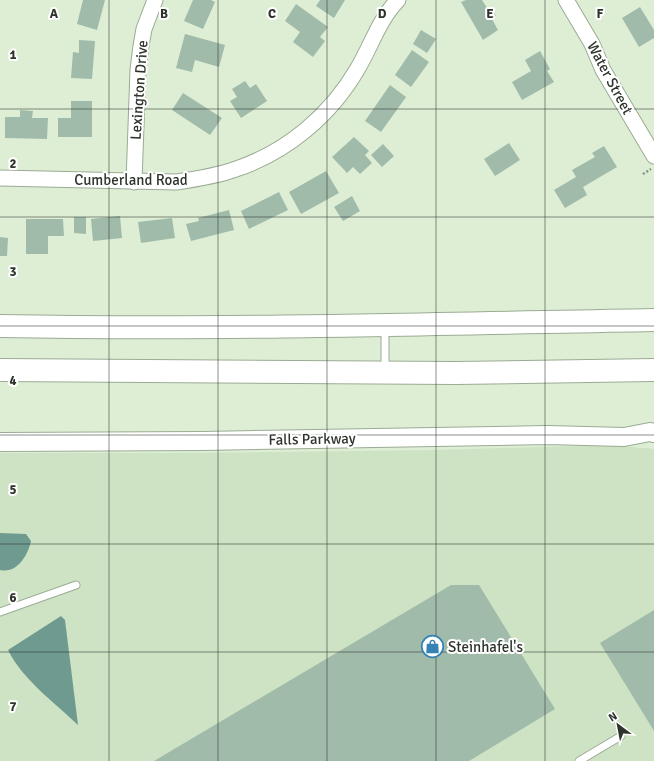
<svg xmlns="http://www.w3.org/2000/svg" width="654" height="761" font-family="Signika,sans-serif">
<rect width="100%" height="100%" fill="#ddeed5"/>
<path fill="#cee3c4" d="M576,446H621L654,449V761H0V453H183L435,450Z"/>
<path fill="#6f9a8f" d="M0,533L26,534L31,541C28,555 17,574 0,570Z
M61,616L65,620L78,725C54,702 23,680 8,650Z"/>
<path fill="#a1bbaa" d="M83,0H105L97,30L77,24Z
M193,0H211L215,2L203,29L184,21Z
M320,0H345L334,18L316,6Z
M466,0H482L489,11L492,9L496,16L492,19L498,30L483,40L461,2Z
M296,4L328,27L320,37L325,41L313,57L293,42L300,32L285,21Z
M640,7L654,30V38L639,47L622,18Z
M421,30L436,39L427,53L413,44Z
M185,34L225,45L219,67L195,60L192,72L176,68Z
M79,40L95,41L92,79L71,78L73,52L79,53Z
M412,50L429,62L411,87L395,75Z
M540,51L550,69L547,71L554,82L522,100L512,82L531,71L525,60Z
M245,81L250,88L256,84L267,101L241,118L230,101L237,97L232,89Z
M390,85L406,97L381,132L365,121Z
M183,93L222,118L210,135L172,110Z
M71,101H92V137H58V118H71Z
M20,110L33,111L32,118H48L47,139L5,138V117H20Z
M354,137L369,151L365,155L372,163L360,174L353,167L347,173L332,157Z
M509,143L520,160L495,176L484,159Z
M383,144L394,156L382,167L371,155Z
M604,146L617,167L583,187L587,195L565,208L554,190L576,177L572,170L595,157L592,153Z
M326,171L339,193L301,214L289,192Z
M279,192L288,210L249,229L241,211Z
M352,196L360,211L343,221L334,207Z
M229,210L234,230L191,241L186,224L199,221L198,218Z
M120,216L122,238L93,241L91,219Z
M74,217H86V234L74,233Z
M172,218L175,238L141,243L138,222Z
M26,219H63L64,236H48V254H26Z
M0,237L8,238L7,256H0Z
M451,585H479L555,709L469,761H154Z
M654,610V731L600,643Z"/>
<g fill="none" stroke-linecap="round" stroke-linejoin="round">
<defs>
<path id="service" d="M385,370V327
M0,612L76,585
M579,761L621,736"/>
<path id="minor" d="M566,0L592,44L603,70L654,156
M0,178L176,182C197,179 217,176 236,169C287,152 331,115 358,68C371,46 380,18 398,0
M134,182L138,70L141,46L144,29L155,0"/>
<path id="tertiary" d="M0,442L202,441L547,435L624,437L650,432L654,433"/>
<path id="motorway" d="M0,326C218,330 436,324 654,320
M0,370L456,373L654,370"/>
</defs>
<use href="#service" stroke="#9bab94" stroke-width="9"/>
<use href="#minor" stroke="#9bab94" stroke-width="17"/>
<use href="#tertiary" stroke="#9bab94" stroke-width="20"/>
<use href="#motorway" stroke="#9bab94" stroke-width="24"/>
<path stroke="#869281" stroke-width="2.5" stroke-dasharray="2 2" stroke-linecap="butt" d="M643,174L651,169"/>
<use href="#service" stroke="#fff" stroke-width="7"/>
<use href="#minor" stroke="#fff" stroke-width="15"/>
<use href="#tertiary" stroke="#fff" stroke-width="18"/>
<use href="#motorway" stroke="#fff" stroke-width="22"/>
</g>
<path fill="none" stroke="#2e342b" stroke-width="1" stroke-opacity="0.55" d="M109,0V761M218,0V761M327,0V761M436,0V761M545,0V761M0,109H654M0,217H654M0,326H654M0,435H654M0,544H654M0,652H654"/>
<defs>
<symbol id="shop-ring" viewBox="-11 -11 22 22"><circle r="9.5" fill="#fff" stroke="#3483b5" stroke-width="1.5"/><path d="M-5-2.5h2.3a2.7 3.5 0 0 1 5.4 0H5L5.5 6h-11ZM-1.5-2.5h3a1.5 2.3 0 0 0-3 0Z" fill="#3483b5"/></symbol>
</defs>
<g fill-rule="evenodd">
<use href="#shop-ring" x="420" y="634" width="25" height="25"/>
</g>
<g text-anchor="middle" stroke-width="4" stroke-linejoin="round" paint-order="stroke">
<g font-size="15" fill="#2e342b" stroke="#fff">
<text transform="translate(610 78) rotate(62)" y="5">Water Street</text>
<text transform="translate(139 90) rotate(-86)" y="5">Lexington Drive</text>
<text x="131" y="185">Cumberland Road</text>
<text transform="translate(312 439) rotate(-1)" y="5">Falls Parkway</text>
</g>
<g font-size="15" fill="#2e342b" stroke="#fff" text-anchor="start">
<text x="448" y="652">Steinhafel's</text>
</g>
</g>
<g font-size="13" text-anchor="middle" font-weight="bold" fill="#2e342b" stroke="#fff" stroke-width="4" stroke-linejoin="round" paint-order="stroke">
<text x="54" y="18">A</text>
<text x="164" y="18">B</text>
<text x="272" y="18">C</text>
<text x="382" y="18">D</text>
<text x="490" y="18">E</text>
<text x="600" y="18">F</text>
<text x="13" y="59">1</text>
<text x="13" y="168">2</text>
<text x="13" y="276">3</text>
<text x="13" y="385">4</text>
<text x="13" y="494">5</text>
<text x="13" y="602">6</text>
<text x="13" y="711">7</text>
</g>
<g transform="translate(618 725) rotate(328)" stroke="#ffffff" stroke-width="3" paint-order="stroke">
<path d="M0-3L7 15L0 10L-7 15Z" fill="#2e342b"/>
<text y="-6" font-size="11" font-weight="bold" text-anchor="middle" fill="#2e342b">N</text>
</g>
</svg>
